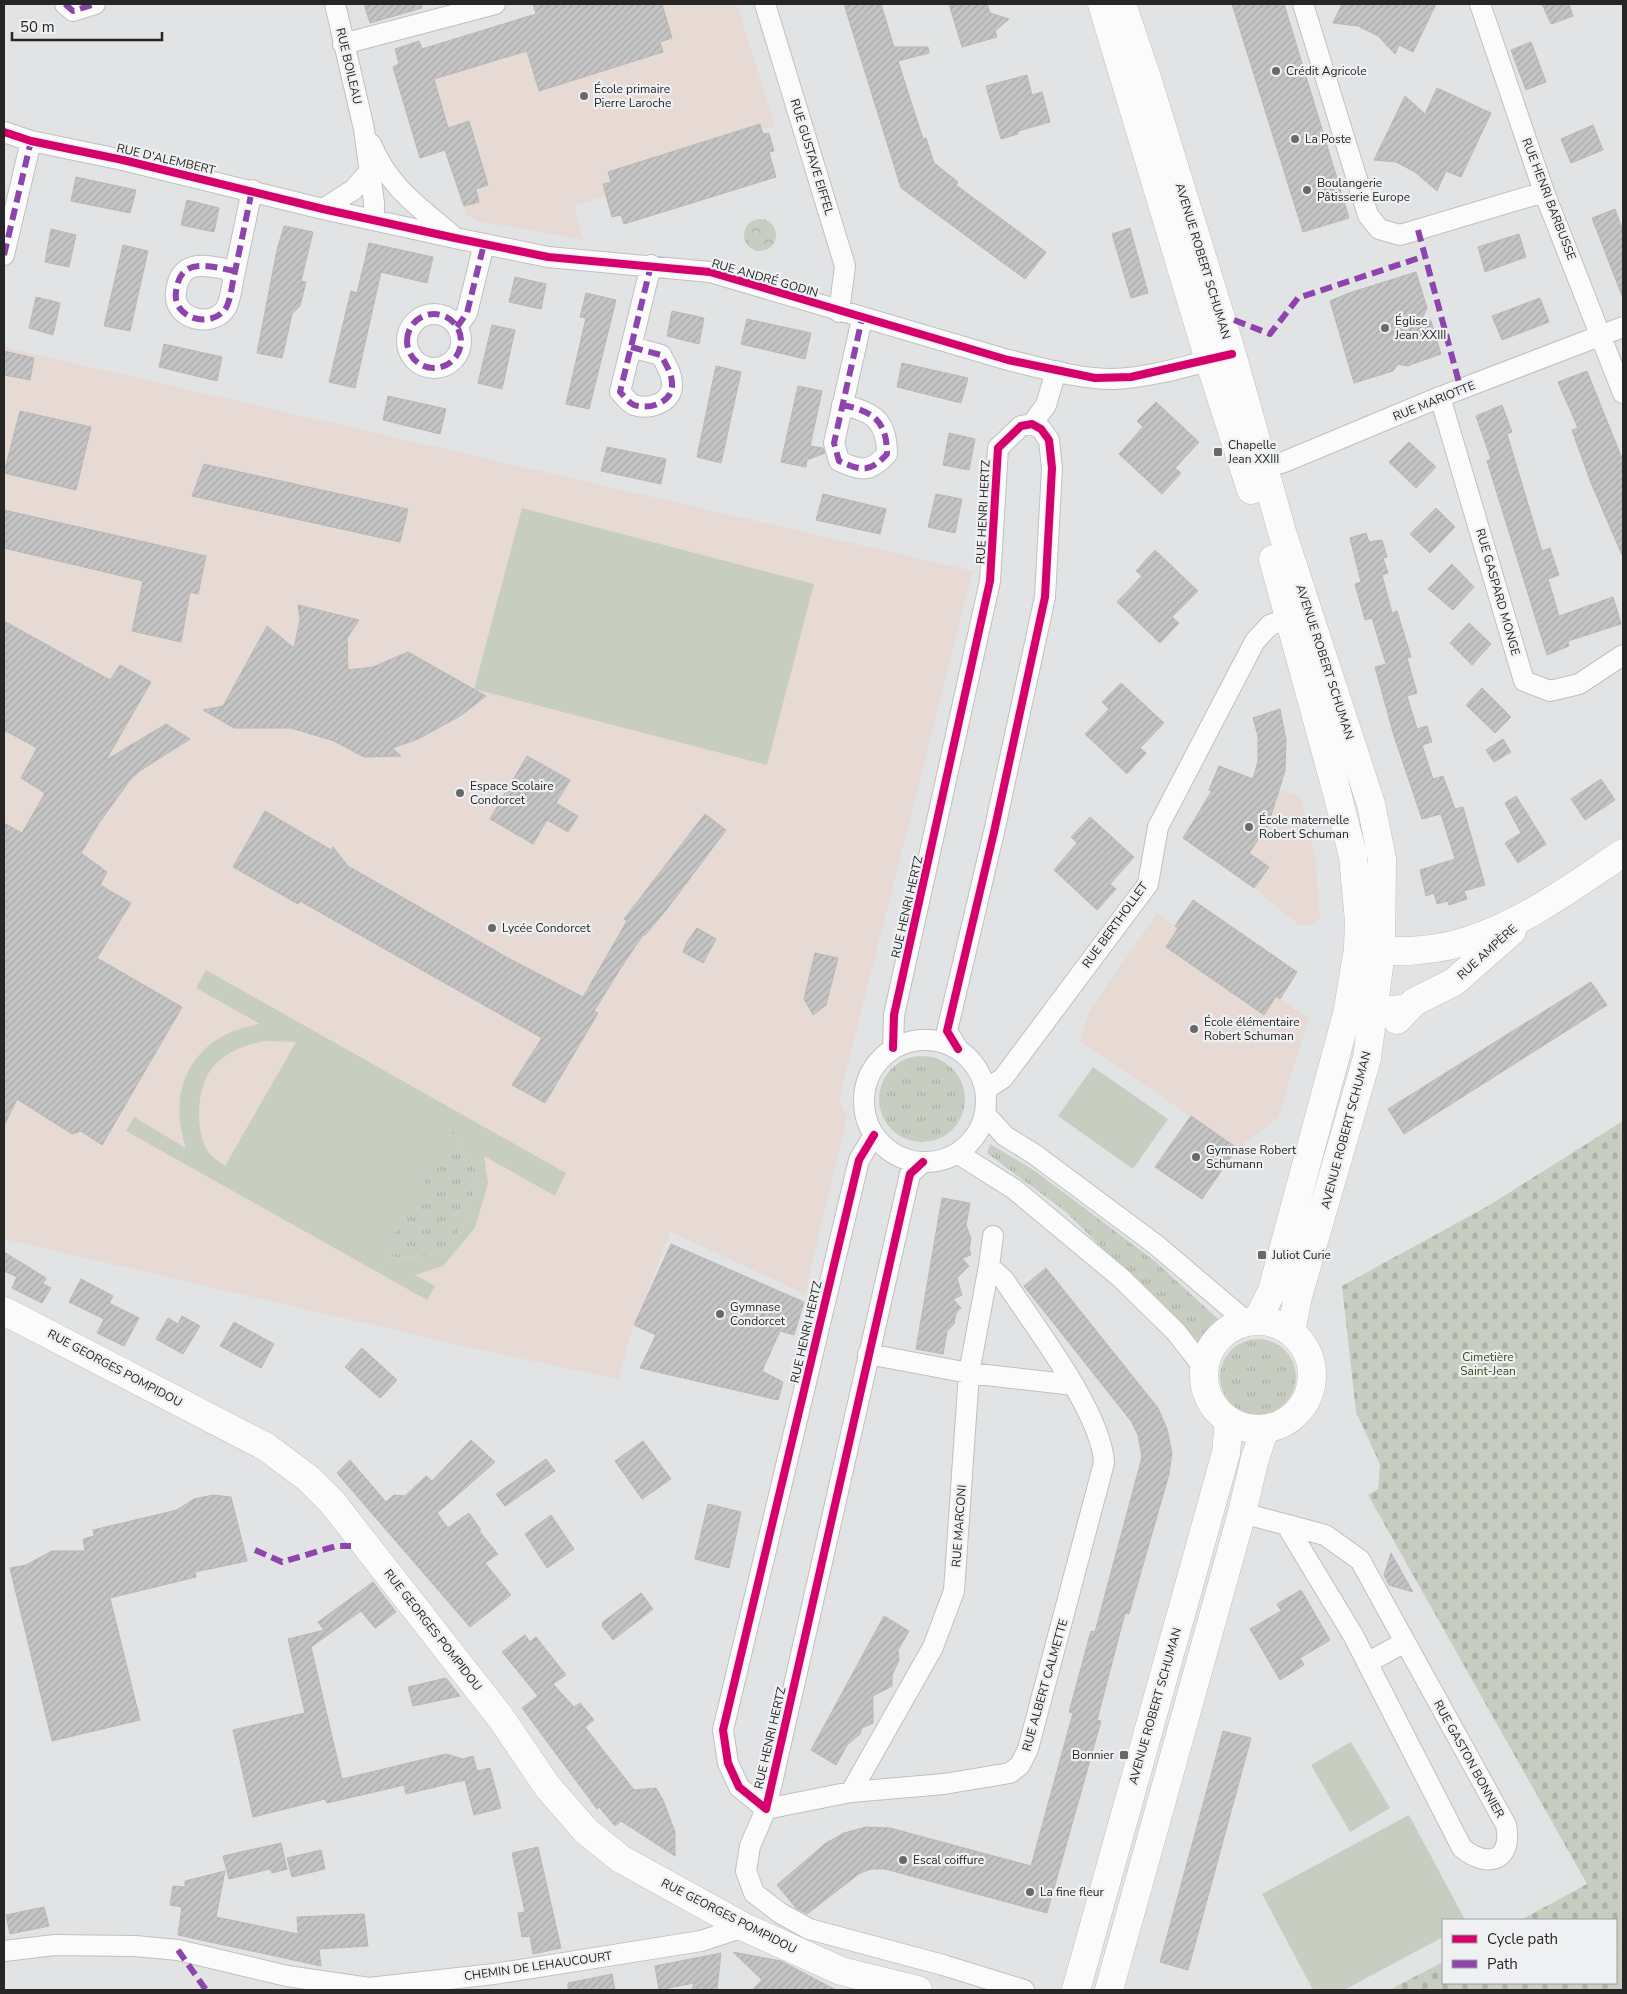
<svg xmlns="http://www.w3.org/2000/svg" width="1627" height="1994" font-family="'Nunito Sans',sans-serif">
<defs>
<pattern id="grass-tufts" width="24" height="20" patternUnits="userSpaceOnUse" patternTransform="scale(1.25)"><rect width="24" height="20" fill="#c8cdc1"/><path d="M3 7l-1-3M5 7V3M7 7l1-3M15 17l-1-3M17 17v-4M19 17l1-3" fill="none" stroke="#acb0a6"/></pattern>
<pattern id="cemetery-stones" width="16" height="16" patternUnits="userSpaceOnUse" patternTransform="scale(1.25)"><rect width="16" height="16" fill="#c8cdc1"/><path d="M2 7V4a2 2 0 0 1 4 0v3zM10 15v-3a2 2 0 0 1 4 0v3z" fill="#acb0a6"/></pattern>
<pattern id="park-crowns" width="20" height="18" patternUnits="userSpaceOnUse" patternTransform="scale(1.25)"><rect width="20" height="18" fill="#c8cdc1"/><path d="M2 6a3 3 0 1 1 6 0M12 15a3 3 0 1 1 6 0" fill="none" stroke="#acb0a6"/></pattern>
<pattern id="building-hatch" width="6" height="6" patternUnits="userSpaceOnUse" patternTransform="scale(1.25)"><rect width="6" height="6" fill="#c4c4c4"/><path d="M-1 1l2-2M0 6l6-6M5 7l2-2" fill="none" stroke="#a8a8a8"/></pattern>
</defs>
<rect width="100%" height="100%" fill="#e2e3e4"/>
<path fill="#e7dad5" d="M533,4H737L775,126L762,130L775,177L612,217L606,196L574,205L583,240L479,221L466,215L445,150L420,158L393,67L399,64L395,49L419,41L422,49L536,14Z
M4,347L973,571L839,1099L847,1117L805,1294L671,1232L634,1325L618,1379L476,1349L4,1239Z
M1280,709L1286,740L1285,771L1279,789L1301,797L1316,862L1320,918L1311,925L1300,926L1254,888L1183,838L1198,816L1219,766L1253,779L1258,761V737L1253,718Z
M1193,900L1297,972L1280,999L1309,1018L1278,1118L1237,1148L1079,1041L1090,1011L1157,913L1175,926Z"/>
<path fill="url(#grass-tufts)" d="M879 1099a43 43 0 1 1 86 0a43 43 0 1 1-86 0Z
M453,1130L477,1173C474,1186 473,1203 468,1215C451,1255 422,1262 382,1255Z
M990,1144L1035,1171L1156,1262L1218,1319L1197,1343L1066,1212L987,1153Z
M1220 1377a38 38 0 1 1 76 0a38 38 0 1 1-76 0Z"/>
<path fill="url(#cemetery-stones)" d="M1623,1121V1990H1389L1443,1962V1983H1616V1920H1521L1587,1884L1368,1495L1378,1489L1380,1464L1356,1412L1342,1286L1488,1206Z"/>
<path fill="url(#park-crowns)" d="M744 235a16 16 0 1 1 32 0a16 16 0 1 1-32 0Z"/>
<path fill="#c8cdc1" fill-rule="evenodd" d="M522,508L814,584L767,765L474,689Z
M206,970L566,1173L555,1196L484,1156L488,1183L475,1228L443,1266L415,1275L435,1286L427,1300L126,1131L134,1117L186,1148C165,1086 195,1034 260,1024L196,988ZM267,1041L296,1042L225,1166C221,1162 214,1159 210,1154C194,1133 196,1087 213,1067C227,1051 247,1044 267,1041ZM453,1131L477,1173C474,1186 473,1203 468,1215C452,1254 421,1263 383,1255Z
M1093,1067L1168,1119L1133,1169L1058,1116Z
M1351,1742L1390,1808L1350,1832L1311,1765Z
M1409,1815L1465,1920H1443V1937L1344,1990H1313L1262,1894Z"/>
<path fill="url(#building-hatch)" stroke="#b8b8b7" d="M364,4H421L422,8L370,23Z
M533,4H662L672,38L660,42L663,52L539,91L527,51L434,79L448,128L469,121L488,185L476,189L479,202L464,206L445,150L420,158L393,67L399,64L395,49L419,41L422,49L536,14Z
M844,4H881L894,47H928L929,53L898,61L923,139L926,138L934,163L958,182L956,185L1046,252L1025,279L901,188Z
M949,4H987L990,13L1009,19L995,31L997,37L962,47Z
M1232,4H1284L1349,218L1303,232Z
M1342,4H1436L1413,52L1399,45L1395,54L1378,36L1358,26L1333,23Z
M1542,4H1569L1573,16L1551,24Z
M1531,42L1546,82L1526,90L1511,50Z
M1027,75L1032,95L1042,92L1050,122L1018,131V134L1001,139L986,86Z
M1437,88L1491,113L1461,177L1446,171L1437,191L1415,172L1396,162L1374,160L1405,96L1425,114Z
M760,124L763,134L769,133L774,151L769,152L776,177L624,224L621,215L612,217L603,184L611,182L608,172Z
M1593,125L1603,150L1571,163L1561,139Z
M76,177L136,190L130,213L71,201Z
M187,200L219,208L214,232L181,225Z
M1615,209L1623,231L1622,296L1592,218Z
M284,226L313,232L301,281L306,282L300,306L292,314L282,358L257,353L277,250Z
M1130,228L1148,293L1131,298L1112,234Z
M51,229L76,235L69,267L45,262Z
M1519,234L1526,257L1485,272L1478,247Z
M369,243L433,257L427,283L381,272L355,388L329,382L351,291L357,293Z
M123,245L148,251L130,331L104,326Z
M1416,272L1427,308L1423,317L1431,321L1441,354L1407,366L1398,364L1393,371L1354,383L1330,301L1349,293Z
M515,277L546,284L541,309L509,302Z
M586,293L616,300L589,409L566,404L586,318L580,317Z
M36,297L60,303L53,335L29,328Z
M1540,298L1549,322L1502,340L1492,316Z
M672,311L704,318L699,344L667,336Z
M747,319L811,333L805,359L741,344Z
M492,325L515,330L502,389L478,383Z
M164,344L222,357L217,381L159,367Z
M4,351L34,358L30,380L4,375Z
M902,363L968,378L961,403L897,387Z
M716,366L741,372L721,463L697,457Z
M1587,371L1623,461L1622,555L1591,483L1572,430L1578,428L1558,382Z
M798,386L822,391L810,446L823,448L825,453L807,460L806,467L781,462Z
M388,396L446,409L440,434L383,420Z
M1156,402L1199,442L1175,468L1181,473L1162,494L1119,454L1143,427L1137,421Z
M1502,405L1512,432L1507,434L1542,551L1550,548L1559,575L1548,579L1559,616L1613,597L1621,624L1568,641L1569,646L1547,655L1487,461L1491,459L1476,416Z
M20,411L91,427L76,490L4,473Z
M949,433L975,439L969,470L943,465Z
M1409,442L1436,467L1416,488L1389,462Z
M607,447L666,459L661,484L601,471Z
M204,464L408,509L400,542L192,496Z
M823,494L886,509L880,534L816,520Z
M936,494L962,499L955,533L928,527Z
M1436,508L1455,527L1430,553L1410,534Z
M4,510L206,556L198,594L190,592L181,642L132,631L143,581L4,548Z
M1366,533L1369,542L1382,540L1387,557L1383,558L1388,573L1382,575L1392,613L1397,611L1411,657L1407,658L1417,693L1407,696L1417,729L1427,726L1432,742L1422,745L1433,779L1443,776L1455,809L1463,807L1485,885L1464,891L1467,899L1449,905L1448,901L1437,904L1434,893L1426,896L1420,870L1455,859L1441,814L1422,819L1394,736L1375,667L1386,664L1372,618L1365,620L1355,584L1361,582L1350,538Z
M1155,550L1198,591L1172,617L1179,623L1160,643L1117,602L1142,576L1136,571Z
M1452,564L1474,587L1453,610L1428,589Z
M298,605L359,620L347,638L348,670L373,667L408,652L486,696L460,716L418,739L392,748L401,756L364,757L334,741L291,728H234L203,710L223,706L267,626L294,648L300,620Z
M4,621L110,680L120,665L151,682L106,760L166,724L190,739L141,770L130,780L99,823L81,853L107,872L100,885L131,903L97,958L182,1007L102,1145L81,1131L72,1134L17,1099L4,1126V823L22,833L45,793L21,778L37,748L4,730Z
M1469,623L1491,644L1472,665L1450,643Z
M1121,683L1164,723L1140,748L1146,753L1127,774L1085,734L1109,709L1102,702Z
M1482,688L1511,717L1495,733L1466,705Z
M1280,709L1286,740L1285,771L1268,825L1249,853L1269,867L1254,888L1183,838L1212,791L1209,790L1219,766L1253,779L1258,761V736L1253,718Z
M1503,739L1511,752L1494,762L1486,750Z
M527,756L570,780L556,803L578,816L568,832L547,820L533,844L490,819Z
M1601,779L1615,800L1585,820L1571,799Z
M1516,796L1546,844L1518,863L1505,843L1521,833L1505,803Z
M265,811L331,850L333,847L348,866L508,958L583,997L627,921L624,919L705,814L726,830L667,909L645,935H643L620,969L594,1011L598,1013L545,1103L512,1085L542,1038L300,901L298,904L233,867Z
M1090,817L1134,857L1110,884L1116,889L1097,910L1054,870L1077,843L1071,837Z
M1193,900L1297,972L1280,999L1276,996L1264,1015L1166,947L1178,928L1175,926Z
M697,928L716,939L703,963L683,952L687,942Z
M815,953L838,958L826,1005L813,1015L804,999Z
M1591,982L1607,1005L1404,1134L1388,1109Z
M1191,1116L1237,1148L1202,1199L1155,1167Z
M942,1198L970,1203L966,1225L971,1239L969,1249L971,1255L962,1258L969,1266L957,1278L962,1295L953,1299L961,1308L956,1313L954,1324L947,1331L943,1354L916,1349Z
M671,1244L804,1302L794,1335L780,1331L762,1371L783,1382L778,1400L640,1368L656,1335L634,1325Z
M4,1252L46,1278L43,1284L51,1288L42,1303L12,1288L17,1277L4,1271Z
M1046,1268L1158,1408L1167,1429L1172,1453L1169,1474L1129,1614L1125,1613L1097,1720L1101,1721L1047,1913L885,1869H871L860,1873L807,1914L796,1908L777,1885L826,1843L844,1833L866,1827L890,1828L1031,1866L1073,1713L1069,1712L1091,1631L1095,1632L1142,1457L1138,1435L1131,1421L1024,1286Z
M81,1279L113,1296L109,1303L139,1318L124,1346L97,1333L104,1319L69,1302Z
M182,1316L200,1326L183,1354L156,1339L168,1318L178,1324Z
M234,1322L274,1344L261,1368L220,1346Z
M362,1348L397,1380L380,1398L345,1367Z
M471,1440L495,1462L437,1513L448,1528L469,1513L481,1530L479,1531L498,1554L485,1563L511,1595L470,1627L337,1473L350,1460L386,1502L394,1495L405,1496L426,1476L432,1481Z
M643,1441L671,1479L642,1499L615,1461Z
M546,1459L555,1471L505,1506L496,1494Z
M213,1495L231,1497L247,1561L195,1572L196,1577L110,1598L140,1720L52,1741L10,1568L26,1565L52,1551H85L83,1539L94,1536L93,1530L177,1510L194,1499Z
M708,1504L741,1512L729,1568L695,1559Z
M551,1515L574,1549L547,1568L525,1534Z
M1391,1553L1413,1592L1389,1585L1384,1575Z
M373,1582L396,1612L375,1628L361,1611L311,1647L342,1779L446,1754L463,1759L473,1756L477,1771L490,1768L501,1808L474,1815L465,1780L406,1794L404,1785L327,1803L325,1799L253,1817L233,1730L305,1713L288,1639L324,1630L318,1622Z
M1301,1590L1330,1640L1300,1658L1304,1665L1280,1680L1250,1629L1281,1611L1277,1604Z
M641,1593L653,1609L613,1640L602,1626L603,1622Z
M884,1616L909,1631L898,1650L899,1660L892,1675V1686L873,1696V1723L862,1728L860,1734L847,1745L836,1765L811,1750Z
M525,1635L530,1642L536,1637L566,1675L553,1684L574,1707L580,1703L594,1720L585,1727L634,1790L656,1788L663,1800L675,1832V1856L621,1821L615,1826L599,1807L597,1809L522,1708L538,1696L502,1652Z
M446,1678L460,1696L413,1706L408,1687Z
M1223,1731L1251,1738L1188,1970L1160,1962Z
M281,1843L287,1869L272,1873L270,1869L229,1879L223,1856Z
M538,1847L561,1948L533,1954L530,1936L522,1937L518,1913L525,1912L512,1853Z
M321,1850L325,1869L292,1877L287,1858Z
M225,1871L216,1917L298,1934L297,1917L364,1914L368,1946L319,1949L321,1966L178,1935L182,1907L170,1905L173,1886L185,1887V1881Z
M44,1907L49,1926L10,1934L6,1915Z
M733,1952L781,1961L836,1990H752L762,1980Z
M721,1953L717,1990H692L694,1983L659,1990L655,1966Z
M612,1974L615,1990H568V1983Z"/>
<g fill="none" stroke-linecap="round" stroke-linejoin="round">
<defs>
<path id="minor" d="M65,4L73,11L95,4
M335,4L364,129L374,203V219
M765,4L845,266L839,312
M1303,4L1368,215L1379,229L1400,235L1544,192
M1480,4L1544,192L1623,393
M343,44L495,4
M4,132L31,141L123,160L323,209L455,238L548,257L710,272L1008,360C1042,368 1078,379 1113,379C1145,379 1191,365 1222,357
M371,144C389,187 418,206 452,235
M323,209L353,190L369,172
M4,255L31,141
M235,271C208,266 180,256 176,292C172,320 215,330 227,306C231,297 232,285 234,276C240,248 246,219 252,190
M407 341a27 27 0 1 1 54 0a27 27 0 1 1-54 0Z
M457,327L467,313L484,244
M631,347L661,355C666,365 672,373 672,384C673,403 649,410 634,405C629,403 624,396 620,392L651,265
M1440,397L1524,681L1550,691L1579,684L1623,655
M842,405C873,411 887,421 887,454C870,473 861,471 839,461L834,443L862,319
M1032,424L1046,405L1056,371
M1252,472L1284,462L1440,397L1623,327
M864 1101a61 61 0 1 1 122 0a61 61 0 1 1-122 0Z
M893,1048L894,1015L990,581L998,448L1021,426L1032,424L1041,429L1049,440L1052,468L1045,597L994,832L947,1031L958,1049
M985,1090L1003,1078L1148,884L1158,827L1255,641L1270,625L1289,618
M985,1114L1005,1136L1034,1154L1155,1244L1247,1322
M874,1135L859,1160L723,1730L728,1763L739,1787L766,1809L910,1174L923,1162
M957,1153L1014,1189L1121,1278L1176,1332L1204,1368
M989,1266L1004,1280C1033,1324 1102,1413 1104,1463L1028,1749L1020,1765L1010,1773L944,1784L851,1792L766,1809L750,1846L746,1871L754,1893L780,1913L809,1929L943,1965L1024,1990
M868,1354L969,1373L1074,1385
M1242,1513L1325,1535L1360,1560L1506,1825C1513,1861 1488,1869 1462,1848L1353,1635L1287,1526
M1367,1663L1405,1642
M851,1792L933,1647L954,1591L969,1373L989,1266L993,1236
M4,1951L55,1945L135,1946L178,1950L287,1976L369,1988L494,1974L701,1941L744,1927"/>
<path id="secondary" d="M1102,4L1209,360L1251,490
M1122,4L1148,81L1232,354L1282,532L1371,804L1382,859L1381,951L1367,1058L1298,1296L1291,1332
M1364,950C1398,953 1435,951 1467,941C1523,924 1575,885 1623,853
M1368,994V1003C1380,1013 1395,1011 1409,1007
M1397,1020L1414,1002L1454,982L1512,931
M4,1311L266,1447L309,1479L332,1502L501,1718L547,1786L586,1831L621,1859L744,1927L841,1971L918,1990
M1257,1321L1272,1291L1347,1014L1358,949L1359,921L1353,856L1336,789L1273,559
M1204 1375a54 54 0 1 1 108 0a54 54 0 1 1-108 0Z
M1076,1990L1226,1453L1229,1421
M1109,1990L1242,1513L1255,1458L1265,1429"/>
</defs>
<use href="#minor" stroke="#bfc0c1" stroke-width="22"/>
<use href="#secondary" stroke="#bfc0c1" stroke-width="29"/>
<use href="#minor" stroke="#fbfbfb" stroke-width="20"/>
<use href="#secondary" stroke="#fbfbfb" stroke-width="28"/>
<path stroke="#8e44ad" stroke-width="6" stroke-dasharray="12 6" stroke-linecap="butt" d="M65,4L73,11L95,4
M1418,230L1461,390
M4,255L31,141
M235,271C208,266 180,256 176,292C172,320 215,330 227,306C231,297 232,285 234,276C240,248 246,219 252,190
M407 341a27 27 0 1 1 54 0a27 27 0 1 1-54 0Z
M1234,320L1270,334L1298,298L1425,256
M457,327L467,313L484,244
M631,347L661,355C666,365 672,373 672,384C673,403 649,410 634,405C629,403 624,396 620,392L651,265
M842,405C873,411 887,421 887,454C870,473 861,471 839,461L834,443L862,319
M255,1550L282,1562L336,1546H351
M178,1950L206,1990"/>
<defs>
<path id="cycleway" d="M4,132L31,141L123,160L323,209L455,238L548,257L710,272L1008,360L1095,378L1131,377L1232,354
M893,1048L894,1015L990,581L998,448L1021,426L1032,424L1041,429L1049,440L1052,468L1045,597L994,832L947,1031L958,1049
M874,1135L859,1160L723,1730L728,1763L739,1787L766,1809L910,1174L923,1162"/>
</defs>
<use href="#cycleway" stroke="#eef0f2" stroke-width="11"/>
<use href="#cycleway" stroke="#d6006c" stroke-width="8"/>
</g>
<g fill="#686869" stroke="#eef0f2" stroke-width="2">
<circle cx="1276" cy="71" r="5"/>
<circle cx="584" cy="96" r="5"/>
<circle cx="1295" cy="139" r="5"/>
<circle cx="1307" cy="190" r="5"/>
<circle cx="1385" cy="328" r="5"/>
<rect x="1213" y="447" width="10" height="10" rx="2.5"/>
<circle cx="460" cy="793" r="5"/>
<circle cx="1249" cy="827" r="5"/>
<circle cx="492" cy="928" r="5"/>
<circle cx="1194" cy="1029" r="5"/>
<circle cx="1196" cy="1157" r="5"/>
<rect x="1257" y="1250" width="10" height="10" rx="2.5"/>
<circle cx="720" cy="1314" r="5"/>
<rect x="1119" y="1750" width="10" height="10" rx="2.5"/>
<circle cx="903" cy="1860" r="5"/>
<circle cx="1030" cy="1892" r="5"/>
</g>
<g text-anchor="middle" stroke-width="4.5" stroke-linejoin="round" paint-order="stroke">
<g font-size="12" fill="#262627" stroke="#eef0f2">
<text transform="translate(349 66) rotate(77)" y="4">RUE BOILEAU</text>
<text transform="translate(812 157) rotate(73)" y="4">RUE GUSTAVE EIFFEL</text>
<text transform="translate(166 159) rotate(13)" y="4">RUE D'ALEMBERT</text>
<text transform="translate(1549 199) rotate(69)" y="4">RUE HENRI BARBUSSE</text>
<text transform="translate(1203 261) rotate(73)" y="4">AVENUE ROBERT SCHUMAN</text>
<text transform="translate(765 278) rotate(16)" y="4">RUE ANDRÉ GODIN</text>
<text transform="translate(1434 401) rotate(-22)" y="4">RUE MARIOTTE</text>
<text transform="translate(983 512) rotate(-87)" y="4">RUE HENRI HERTZ</text>
<text transform="translate(1498 592) rotate(74)" y="4">RUE GASPARD MONGE</text>
<text transform="translate(1325 662) rotate(72)" y="4">AVENUE ROBERT SCHUMAN</text>
<text transform="translate(907 907) rotate(-77)" y="4">RUE HENRI HERTZ</text>
<text transform="translate(1115 925) rotate(-54)" y="4">RUE BERTHOLLET</text>
<text transform="translate(1487 952) rotate(-42)" y="4">RUE AMPÈRE</text>
<text transform="translate(1346 1130) rotate(-75)" y="4">AVENUE ROBERT SCHUMAN</text>
<text transform="translate(806 1332) rotate(-77)" y="4">RUE HENRI HERTZ</text>
<text transform="translate(115 1368) rotate(28)" y="4">RUE GEORGES POMPIDOU</text>
<text transform="translate(959 1526) rotate(-86)" y="4">RUE MARCONI</text>
<text transform="translate(433 1630) rotate(52)" y="4">RUE GEORGES POMPIDOU</text>
<text transform="translate(1045 1685) rotate(-74)" y="4">RUE ALBERT CALMETTE</text>
<text transform="translate(1155 1706) rotate(-74)" y="4">AVENUE ROBERT SCHUMAN</text>
<text transform="translate(770 1738) rotate(-77)" y="4">RUE HENRI HERTZ</text>
<text transform="translate(1469 1759) rotate(61)" y="4">RUE GASTON BONNIER</text>
<text transform="translate(729 1916) rotate(27)" y="4">RUE GEORGES POMPIDOU</text>
<text transform="translate(538 1966) rotate(-8)" y="4">CHEMIN DE LEHAUCOURT</text>
</g>
<g font-size="12" fill="#262627" stroke="#eef0f2" text-anchor="start">
<text x="1286" y="75">Crédit Agricole</text>
<text x="594" y="93">École primaire<tspan x="594" dy="14">Pierre Laroche</tspan></text>
<text x="1305" y="143">La Poste</text>
<text x="1317" y="187">Boulangerie<tspan x="1317" dy="14">Pâtisserie Europe</tspan></text>
<text x="1395" y="325">Église<tspan x="1395" dy="14">Jean XXIII</tspan></text>
<text x="1228" y="449">Chapelle<tspan x="1228" dy="14">Jean XXIII</tspan></text>
<text x="470" y="790">Espace Scolaire<tspan x="470" dy="14">Condorcet</tspan></text>
<text x="1259" y="824">École maternelle<tspan x="1259" dy="14">Robert Schuman</tspan></text>
<text x="502" y="932">Lycée Condorcet</text>
<text x="1204" y="1026">École élémentaire<tspan x="1204" dy="14">Robert Schuman</tspan></text>
<text x="1206" y="1154">Gymnase Robert<tspan x="1206" dy="14">Schumann</tspan></text>
<text x="1272" y="1259">Juliot Curie</text>
<text x="730" y="1311">Gymnase<tspan x="730" dy="14">Condorcet</tspan></text>
<text x="1114" y="1759" text-anchor="end">Bonnier</text>
<text x="913" y="1864">Escal coiffure</text>
<text x="1040" y="1896">La fine fleur</text>
</g>
<g font-size="12" fill="#3a491c" stroke="#eef0f2">
<text x="1488" y="1361">Cimetière<tspan x="1488" dy="14">Saint-Jean</tspan></text>
</g>
</g>
<rect width="1627" height="1994" fill="none" stroke="#262627" stroke-width="10"/>
<rect x="1442" y="1919" width="175" height="65" fill="#eef0f2" stroke="#9e9fa1"/>
<rect x="1452" y="1935" width="25" height="8" fill="#d6006c" stroke="#9e9fa1"/>
<text x="1487" y="1944" font-size="15" fill="#262627">Cycle path</text>
<rect x="1452" y="1960" width="25" height="8" fill="#8e44ad" stroke="#9e9fa1"/>
<text x="1487" y="1969" font-size="15" fill="#262627">Path</text>
<path d="M12 32v8h150v-8" fill="none" stroke="#262627" stroke-width="2.5"/>
<text x="20" y="32" font-size="15" fill="#262627" stroke="#eef0f2" stroke-width="4" paint-order="stroke">50 m</text>
</svg>
